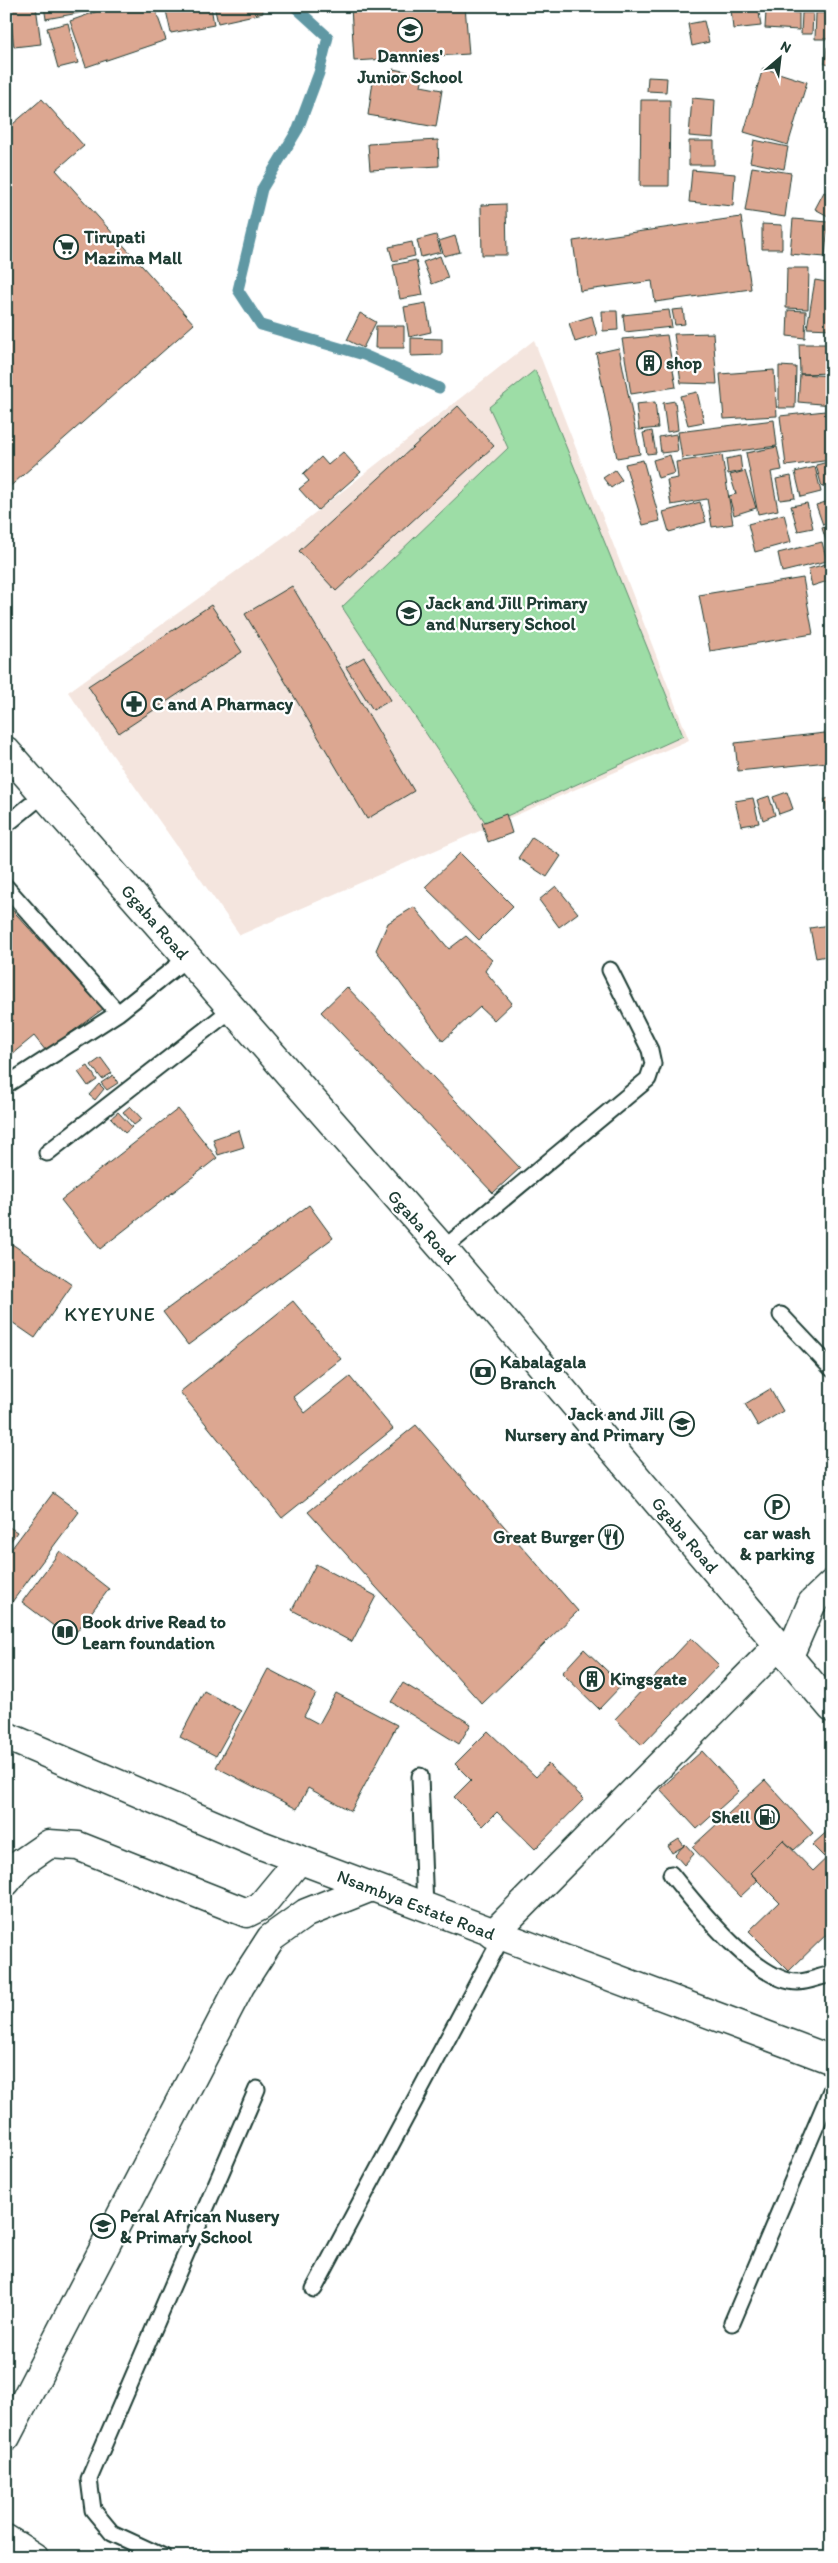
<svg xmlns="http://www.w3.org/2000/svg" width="838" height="2563" font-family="Itim,sans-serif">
<rect width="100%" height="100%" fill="#fff"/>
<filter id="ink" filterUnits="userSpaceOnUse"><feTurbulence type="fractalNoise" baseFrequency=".02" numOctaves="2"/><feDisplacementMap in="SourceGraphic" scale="10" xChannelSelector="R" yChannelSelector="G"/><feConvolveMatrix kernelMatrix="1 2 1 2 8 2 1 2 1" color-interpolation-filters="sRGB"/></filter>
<g filter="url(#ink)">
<path fill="#f4e5de" d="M534,340L689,740L240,935L68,692L288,534Z"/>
<path fill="#9ddda6" stroke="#5e8d6d" d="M535,370L683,736L487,825L342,607L508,448L489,407Z"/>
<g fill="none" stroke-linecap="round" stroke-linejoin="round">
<path stroke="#6198a4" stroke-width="11" d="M295,7L328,37L319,73L298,129L262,189L238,290L261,325L364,355L439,388"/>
</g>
<path fill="#dca791" stroke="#1f3d34" d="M9,6H36L41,44L14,47Z
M44,6H83L84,12L46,19Z
M112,6H154L166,40L86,67L70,21Z
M165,6H211L214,25L171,33Z
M214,6H262L263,13L218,23Z
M351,6H465L469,54L354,61Z
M758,6L761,26L733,29L731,9Z
M766,11L799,13V30L765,28Z
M802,13H813L812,34H801Z
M816,13H830L829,39H815Z
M704,21L709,42L692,46L688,24Z
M68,23L78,63L58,68L47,28Z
M827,47L832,48V65L825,64Z
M763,68L807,82L788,145L744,132Z
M393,69L423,75L421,86L442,90L436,127L368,115L374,75L391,77Z
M648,77L667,78L666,92L647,91Z
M692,98L715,100L713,138L689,136Z
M42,99L84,146L56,170L194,324L6,490V130Z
M641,100H670L669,186H640Z
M438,140L439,166L370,170L368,144Z
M754,140L788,147L784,169L750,162Z
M689,141H714V165H689Z
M752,167L791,173L785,217L745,211Z
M692,170L735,174L733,206L689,202Z
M824,192L832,196V208L828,216L815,209Z
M506,204L507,255H482L481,205Z
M741,217L751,289L655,302L652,281L580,291L573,241Z
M793,219L828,222L825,257L790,254Z
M762,224L782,225V249H762Z
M436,235L441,252L421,257L417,240Z
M455,236L460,252L444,256L439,241Z
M412,242L415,256L393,261L389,247Z
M440,256L448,278L432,284L423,262Z
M416,260L423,295L400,299L393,265Z
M787,268H809L808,309L786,308Z
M815,280L832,283V329L807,328Z
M426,303L431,332L409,337L404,307Z
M683,309L685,324L675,325L672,310Z
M669,310L672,327L625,332L623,315Z
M788,310L806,311L805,338L787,336Z
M602,311H617L618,330L603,331Z
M360,313L376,322L363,348L347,340Z
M592,316L597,335L575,342L569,323Z
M376,326H404V348H375Z
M713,333L717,384L681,383L674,334Z
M667,335L676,387L631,394L622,339Z
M411,338L442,339V355L411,356Z
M799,344H832V373L800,374Z
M619,348L640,454L617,458L596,353Z
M779,366L796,367L795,408H779Z
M774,370L777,416L724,419L720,374Z
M800,374L832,376V405L798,402Z
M697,392L704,422L688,425L680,396Z
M675,401L678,430L667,432L663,403Z
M655,402L658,428L639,430L636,404Z
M458,406L494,446L336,591L299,551Z
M825,411L831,460L786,466L780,416Z
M774,420L777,446L682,458L678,432Z
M652,431L656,453L647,454L643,433Z
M676,434L678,451L661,453L659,437Z
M777,447L782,470L771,472L778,510L758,514L746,453Z
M343,452L361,472L318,510L299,489L309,481L303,474L321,457L328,465Z
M670,455L675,473L658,478L653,460Z
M722,455L733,524L712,527L707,499L671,505L667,480L678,478L676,462Z
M740,456L742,471L728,474L726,459Z
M643,460L660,521L643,525L625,464Z
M832,461V484L822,487L816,465Z
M815,467L821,492L801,497L795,472Z
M615,470L622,480L611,488L603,478Z
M745,471L756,508L734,515L729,496L736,494L730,475Z
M791,476L795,498L780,500L776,479Z
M832,500V522L823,525L816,505Z
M700,502L706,522L669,532L663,512Z
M807,503L813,528L798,531L791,506Z
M784,514L791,542L755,552L748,524Z
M832,525V553H830L822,528Z
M822,542L827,561L782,572L778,553Z
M826,564L831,580L812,586L808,569Z
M803,578L813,634L710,651L699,595Z
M292,586L414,791L367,819L245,614Z
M211,605L242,652L119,733L88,686Z
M364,657L391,700L373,710L346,667Z
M825,733L828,762L738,771L735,743Z
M787,792L793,809L779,814L773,797Z
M769,796L775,815L763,820L757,800Z
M753,798L759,823L741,826L735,801Z
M832,798V822L828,823L825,799Z
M506,814L512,833L488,842L482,823Z
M532,837L561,856L547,877L518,858Z
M460,853L513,906L479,940L425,887Z
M556,886L578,913L559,927L539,900Z
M6,903L103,1009L46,1051L34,1036L6,1059Z
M414,907L449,949L466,936L492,960L485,971L512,1003L494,1020L480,1007L443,1041L376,950L388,923Z
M829,925L832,955L816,958L810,928Z
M347,987L520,1168L493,1193L321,1012Z
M101,1058L112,1073L102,1079L91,1065Z
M88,1066L97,1080L88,1086L78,1072Z
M113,1075L118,1083L107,1090L101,1083Z
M99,1084L104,1089L95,1100L89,1095Z
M130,1106L142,1119L134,1125L123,1112Z
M178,1109L217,1158L100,1249L61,1200Z
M118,1112L132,1127L125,1133L111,1118Z
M239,1130L244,1147L218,1155L213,1139Z
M309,1205L333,1238L188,1345L163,1312Z
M12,1244L72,1285L35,1338L6,1318V1253Z
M293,1301L341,1359L293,1397L305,1413L350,1377L393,1429L282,1518L180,1392Z
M770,1389L783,1411L758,1426L745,1404Z
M416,1425L578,1611L482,1704L308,1512Z
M53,1493L79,1512L9,1606L6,1604V1556Z
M6,1525L17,1532L6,1548Z
M60,1551L109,1589L71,1639L22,1602Z
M316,1564L376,1596L352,1642L292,1610Z
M691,1638L719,1665L642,1745L615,1719Z
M584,1649L622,1685L599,1709L562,1673Z
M268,1669L316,1694L304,1716L319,1724L336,1693L397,1725L351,1811L308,1788L297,1809L216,1767Z
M403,1683L471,1724L459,1744L391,1702Z
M204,1691L241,1711L216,1756L180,1737Z
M488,1731L536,1777L548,1764L584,1799L535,1849L497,1812L483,1826L454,1797L471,1780L455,1764Z
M702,1751L739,1791L697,1829L660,1789Z
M765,1780L813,1833L794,1850L783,1840L750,1873L758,1880L740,1897L692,1847Z
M832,1827V1849L824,1857L812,1845Z
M679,1839L684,1846L672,1853L668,1846Z
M783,1840L813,1871L832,1853V1929L789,1971L749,1931L779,1902L750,1873Z
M685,1844L694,1854L684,1865L675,1855Z"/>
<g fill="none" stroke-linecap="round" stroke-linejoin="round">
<defs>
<path id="service" d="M6,825L44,794
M6,887L118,1013
M6,1085L118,1013L187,958
M47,1153L232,1009
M443,1249L648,1079L653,1064L650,1050L610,970
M781,1315L832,1369
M420,1776L425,1909
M671,1874C696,1905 756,1982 798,1982C808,1982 821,1976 832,1974
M314,2289L502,1937
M732,2323L832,2088
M164,2557L112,2533L93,2510L89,2479L257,2089"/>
<path id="minor" d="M789,1656L812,1603L832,1584
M6,1882L20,1864L49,1844L78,1846L247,1913L261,1906L299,1860
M493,1934L778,1646
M6,2437L240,1986L271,1938L306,1913L369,1888
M6,2539L34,2557"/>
<path id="tertiary" d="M6,1736L261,1845L832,2060"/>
<path id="secondary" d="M6,751L443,1249L832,1708"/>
</defs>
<use href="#service" stroke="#1f3d34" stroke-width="19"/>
<use href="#minor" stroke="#1f3d34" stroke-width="31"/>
<use href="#tertiary" stroke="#1f3d34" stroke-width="31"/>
<use href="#secondary" stroke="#1f3d34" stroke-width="31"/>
<use href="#service" stroke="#fff" stroke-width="15"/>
<use href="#minor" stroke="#fff" stroke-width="28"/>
<use href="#tertiary" stroke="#fff" stroke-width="28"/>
<use href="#secondary" stroke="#fff" stroke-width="28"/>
</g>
</g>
<defs>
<symbol id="school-ring" viewBox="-11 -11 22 22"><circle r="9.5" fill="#fff" stroke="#1f3d34" stroke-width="1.5"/><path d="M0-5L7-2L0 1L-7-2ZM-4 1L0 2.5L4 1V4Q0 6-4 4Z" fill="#1f3d34"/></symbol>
<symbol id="supermarket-ring" viewBox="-11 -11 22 22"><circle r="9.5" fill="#fff" stroke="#1f3d34" stroke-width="1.5"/><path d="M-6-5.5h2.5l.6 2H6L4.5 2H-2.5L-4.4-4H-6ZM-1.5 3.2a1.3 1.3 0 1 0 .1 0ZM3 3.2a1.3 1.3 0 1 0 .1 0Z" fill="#1f3d34"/></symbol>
<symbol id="building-ring" viewBox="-11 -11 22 22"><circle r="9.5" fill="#fff" stroke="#1f3d34" stroke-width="1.5"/><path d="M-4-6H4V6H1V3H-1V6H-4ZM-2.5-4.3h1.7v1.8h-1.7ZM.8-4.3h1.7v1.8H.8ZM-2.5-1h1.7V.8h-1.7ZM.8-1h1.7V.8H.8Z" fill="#1f3d34"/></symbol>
<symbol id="pharmacy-ring" viewBox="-11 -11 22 22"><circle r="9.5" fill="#fff" stroke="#1f3d34" stroke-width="1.5"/><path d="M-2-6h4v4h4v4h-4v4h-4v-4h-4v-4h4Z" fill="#1f3d34"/></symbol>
<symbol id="bank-ring" viewBox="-11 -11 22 22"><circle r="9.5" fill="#fff" stroke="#1f3d34" stroke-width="1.5"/><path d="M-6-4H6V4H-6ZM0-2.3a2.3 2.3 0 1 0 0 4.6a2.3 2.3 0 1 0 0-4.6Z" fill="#1f3d34"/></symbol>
<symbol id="parking-ring" viewBox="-11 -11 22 22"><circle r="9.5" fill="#fff" stroke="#1f3d34" stroke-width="1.5"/><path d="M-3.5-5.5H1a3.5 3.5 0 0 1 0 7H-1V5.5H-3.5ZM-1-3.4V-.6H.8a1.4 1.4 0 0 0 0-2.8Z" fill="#1f3d34"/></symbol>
<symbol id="restaurant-ring" viewBox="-11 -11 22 22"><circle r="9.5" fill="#fff" stroke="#1f3d34" stroke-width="1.5"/><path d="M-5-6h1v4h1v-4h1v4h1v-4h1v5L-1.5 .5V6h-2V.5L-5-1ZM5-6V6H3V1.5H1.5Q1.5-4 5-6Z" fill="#1f3d34"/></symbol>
<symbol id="library-ring" viewBox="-11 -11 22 22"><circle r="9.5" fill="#fff" stroke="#1f3d34" stroke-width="1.5"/><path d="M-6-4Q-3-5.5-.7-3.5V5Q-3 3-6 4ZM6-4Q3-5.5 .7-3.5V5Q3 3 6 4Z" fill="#1f3d34"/></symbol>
<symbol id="fuel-ring" viewBox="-11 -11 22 22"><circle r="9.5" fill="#fff" stroke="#1f3d34" stroke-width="1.5"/><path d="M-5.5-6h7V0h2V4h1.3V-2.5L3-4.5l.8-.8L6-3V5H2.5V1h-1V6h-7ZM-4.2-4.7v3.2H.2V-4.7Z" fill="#1f3d34"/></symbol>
</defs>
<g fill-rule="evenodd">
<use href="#school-ring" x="396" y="16" width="28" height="28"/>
<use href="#supermarket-ring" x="52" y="233" width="28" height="28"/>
<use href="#building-ring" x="635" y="349" width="28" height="28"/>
<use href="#school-ring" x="395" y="599" width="28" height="28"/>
<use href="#pharmacy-ring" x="120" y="690" width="28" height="28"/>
<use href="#bank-ring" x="469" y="1358" width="28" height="28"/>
<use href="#school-ring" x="668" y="1410" width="28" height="28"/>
<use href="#parking-ring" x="763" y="1493" width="28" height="28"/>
<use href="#restaurant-ring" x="597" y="1523" width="28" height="28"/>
<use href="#library-ring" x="51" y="1618" width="28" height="28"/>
<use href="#building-ring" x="578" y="1665" width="28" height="28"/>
<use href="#fuel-ring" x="753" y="1803" width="28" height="28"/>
<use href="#school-ring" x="89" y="2212" width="28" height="28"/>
</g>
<g text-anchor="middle" stroke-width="4.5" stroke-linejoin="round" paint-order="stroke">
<g font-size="18" font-weight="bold" fill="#1f3d34" stroke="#fff" text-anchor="start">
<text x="410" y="62" text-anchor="middle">Dannies'<tspan x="410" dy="21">Junior School</tspan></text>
<text x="84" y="243">Tirupati<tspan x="84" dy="21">Mazima Mall</tspan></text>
<text x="666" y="369">shop</text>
<text x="426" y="609">Jack and Jill Primary<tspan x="426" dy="21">and Nursery School</tspan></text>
<text x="152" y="710">C and A Pharmacy</text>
<text x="500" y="1368">Kabalagala<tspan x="500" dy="21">Branch</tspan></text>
<text x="664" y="1420" text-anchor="end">Jack and Jill<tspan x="664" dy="21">Nursery and Primary</tspan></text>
<text x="777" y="1539" text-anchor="middle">car wash<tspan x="777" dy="21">&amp; parking</tspan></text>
<text x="594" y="1543" text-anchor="end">Great Burger</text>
<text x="82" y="1628">Book drive Read to<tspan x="82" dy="21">Learn foundation</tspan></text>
<text x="610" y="1685">Kingsgate</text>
<text x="750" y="1823" text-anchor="end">Shell</text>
<text x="120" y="2222">Peral African Nusery<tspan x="120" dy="21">&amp; Primary School</tspan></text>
</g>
<g font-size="18" fill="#1f3d34" stroke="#fff">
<text transform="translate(155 922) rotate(49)" y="6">Ggaba Road</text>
<text transform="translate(422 1227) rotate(48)" y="6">Ggaba Road</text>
<text transform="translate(685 1535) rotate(50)" y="6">Ggaba Road</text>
<text transform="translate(416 1905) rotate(21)" y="6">Nsambya Estate Road</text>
</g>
<g font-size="20" letter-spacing="1" fill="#1f3d34" stroke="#fff">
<text x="110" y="1321">KYEYUNE</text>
</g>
</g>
<rect width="838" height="2563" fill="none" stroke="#fff" stroke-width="25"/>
<rect x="12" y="12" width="813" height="2538" fill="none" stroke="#1f3d34" stroke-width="2" filter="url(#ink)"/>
<g transform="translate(780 58) rotate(28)" stroke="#ffffff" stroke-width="4" paint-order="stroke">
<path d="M0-4L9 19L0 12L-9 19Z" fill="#1f3d34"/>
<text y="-8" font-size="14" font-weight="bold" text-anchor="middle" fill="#1f3d34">N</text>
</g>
</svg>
